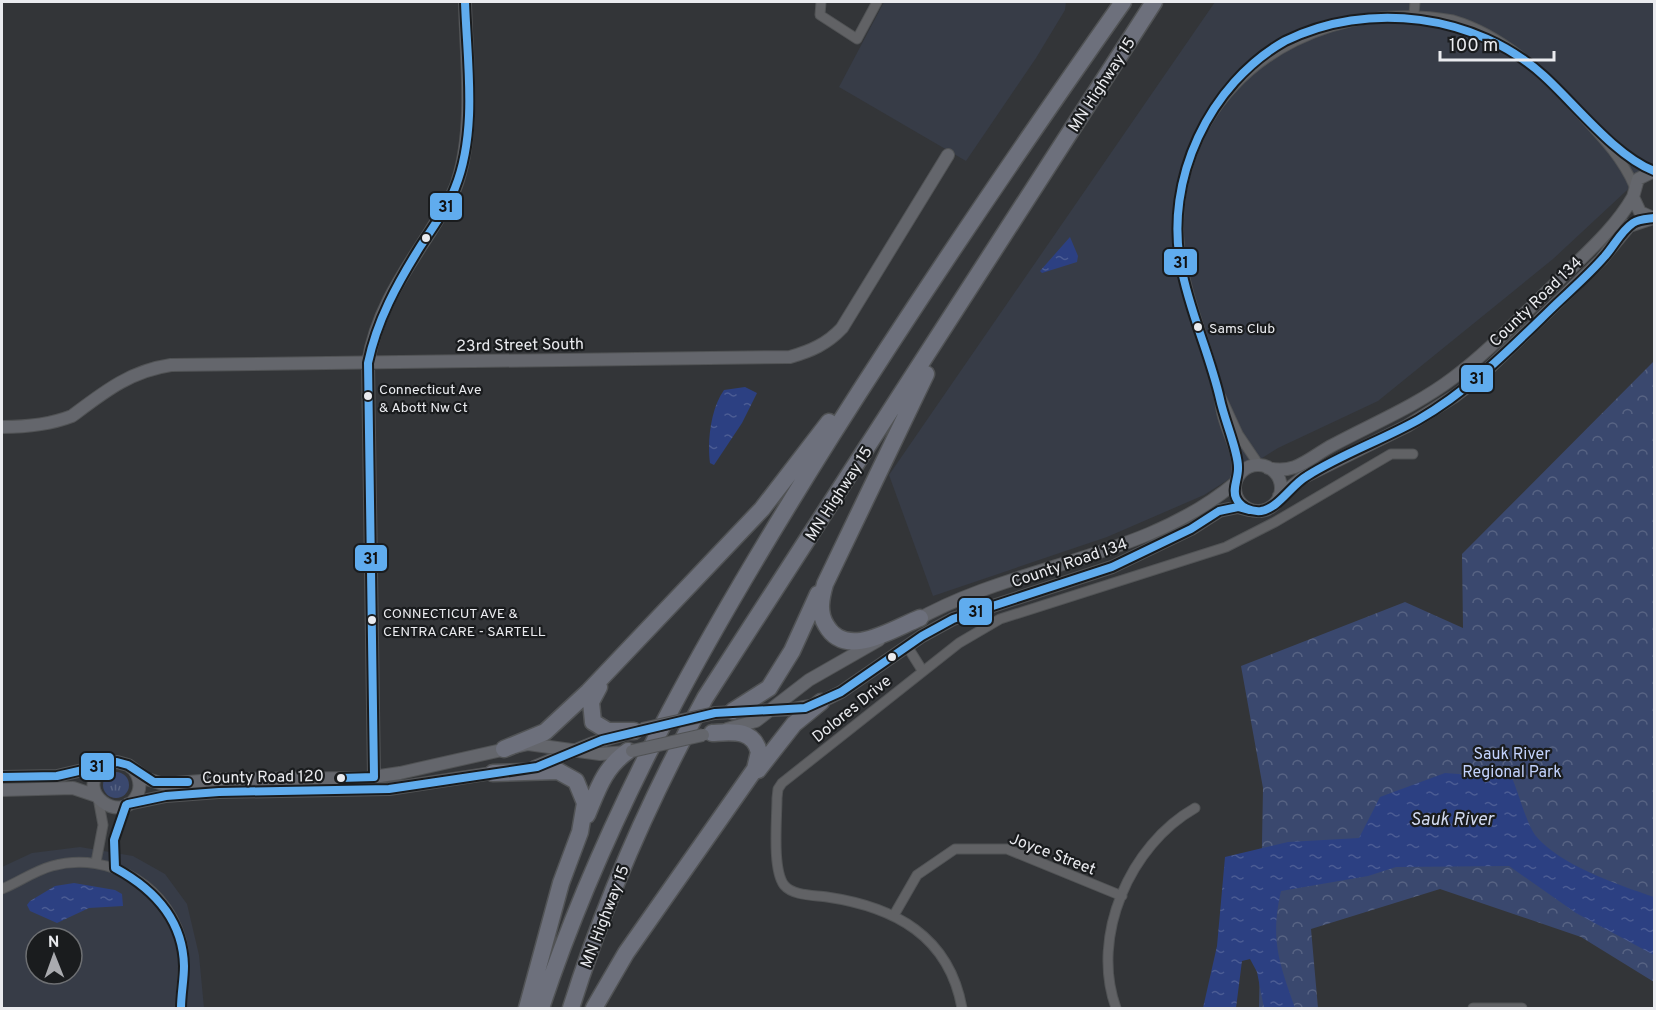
<svg xmlns="http://www.w3.org/2000/svg" width="1656" height="1010" font-family="Overpass,sans-serif">
<defs>
<pattern id="grass-tufts" width="24" height="20" patternUnits="userSpaceOnUse" patternTransform="scale(1.5)"><rect width="24" height="20" fill="#3a486e"/><path d="M3 7l-1-3M5 7V3M7 7l1-3M15 17l-1-3M17 17v-4M19 17l1-3" fill="none" stroke="#576383"/></pattern>
<pattern id="park-crowns" width="20" height="18" patternUnits="userSpaceOnUse" patternTransform="scale(1.5)"><rect width="20" height="18" fill="#3a486e"/><path d="M2 6a3 3 0 1 1 6 0M12 15a3 3 0 1 1 6 0" fill="none" stroke="#576383"/></pattern>
<pattern id="water-ripples" width="26" height="14" patternUnits="userSpaceOnUse" patternTransform="scale(1.5)"><rect width="26" height="14" fill="#2c4082"/><path d="M2 4q2-2 4 0t4 0M15 11q2-2 4 0t4 0" fill="none" stroke="#4b5c94"/></pattern>
</defs>
<rect width="100%" height="100%" fill="#333538"/>
<path fill="#373c47" fill-rule="evenodd" d="M884,2H1066L1065,10L1036,58L966,161L839,87Z
M1215,2H1654V165L1553,259L1378,401L1278,448L1204,495L1107,537L933,596L889,475Z
M80,847L133,856L165,874L187,904L199,955L204,1008H2V867L32,853ZM36,938H72V974H36Z"/>
<path fill="url(#grass-tufts)" d="M103 785a13 13 0 1 1 26 0a13 13 0 1 1-26 0Z"/>
<path fill="url(#park-crowns)" d="M1654,361V982L1581,937L1440,889L1311,929L1318,1008H1259L1263,788L1241,666L1405,602L1463,628L1462,554Z"/>
<path fill="url(#water-ripples)" d="M1070,237L1078,256L1077,262L1042,273L1040,271Z
M745,387L757,393L742,423L714,465L710,463C707,441 711,408 724,390Z
M1445,773L1512,778C1519,794 1526,822 1535,835C1559,865 1619,885 1654,897V955L1576,913L1509,866L1396,867L1368,876L1281,891C1270,940 1279,962 1295,1008H1264L1257,972L1250,959L1242,961L1236,1008H1203L1217,946L1225,857L1288,842L1359,838L1380,797Z
M74,883L115,890L122,894L123,906L89,908L57,923L30,911L27,905L30,901L55,886Z"/>
<g fill="none" stroke-linecap="round" stroke-linejoin="round">
<defs>
<path id="street" d="M821,2L820,15L857,39L877,2
M1414,14L1415,2
M1605,137L1632,160L1652,171
M1221,397L1238,434L1259,465
M1236,479C1241,456 1229,439 1223,418C1220,409 1220,399 1218,391C1197,307 1158,244 1191,156C1229,51 1344,0 1453,20C1504,35 1542,73 1577,110C1598,133 1622,157 1634,186
M907,646L922,670
M96,862L103,825L98,798
M115,868L114,840L126,805
M2,889C19,882 34,871 52,866C110,850 173,888 183,949C186,969 180,989 181,1008
M894,915L917,875L955,849H1007L1122,896
M962,1008C949,936 895,907 827,897C814,895 793,896 784,885C772,869 777,819 777,798L778,789L782,783L959,643L1000,619L1226,547L1275,522L1391,454H1413
M1116,1008C1090,936 1130,845 1195,808
M1473,1008H1522"/>
<path id="secondary" d="M1653,218L1640,212L1633,197L1638,179L1654,171
M2,427C27,427 49,425 72,416C104,392 130,371 171,365L790,357C811,351 827,344 842,328L948,155
M1235 488a23 23 0 1 1 46 0a23 23 0 1 1-46 0Z
M1268,468C1296,475 1310,457 1333,445C1374,423 1416,406 1453,378C1491,350 1523,314 1557,282C1584,255 1614,230 1633,197
M1279,496L1302,478L1407,426L1455,396L1480,377L1601,260L1629,226L1653,218
M913,622C1015,563 1143,560 1235,483
M715,713L794,709L815,705L841,692L922,636L953,619L1112,567L1191,529L1219,511L1238,507L1249,510
M727,729L756,721L809,680L879,640
M105,765C70,792 124,828 138,793C141,785 139,777 134,770
M534,767L593,743L622,735
M2,777L57,776L117,762L128,765L147,779L163,784L226,779L366,778L400,773L528,744L600,754L627,752
M374,777L368,363C376,312 403,274 430,232C440,215 453,198 458,180C475,127 466,56 465,2
M2,790L73,788L97,796
M128,804L166,796L219,792L389,789L499,772"/>
<path id="highway" d="M920,618C894,628 846,661 826,625C818,612 821,598 825,584L926,374
M599,687L591,702L593,722L608,731H634
M733,711L769,688L792,651L818,594
M504,749L545,732L588,692L762,509L829,422
M758,770L794,724L821,702
M493,773L558,771L576,781L585,803L580,832L561,883L527,1008
M587,815C598,789 604,768 628,751
M541,1008C609,803 717,618 832,435C925,288 1023,144 1123,2
M571,1008C605,900 650,798 705,698L1154,2
M594,1008L626,953L755,769L759,752C753,728 731,732 712,733"/>
</defs>
<use href="#street" stroke="#515355" stroke-width="11"/>
<use href="#secondary" stroke="#515355" stroke-width="14"/>
<use href="#highway" stroke="#515355" stroke-width="19"/>
<use href="#street" stroke="#616265" stroke-width="9"/>
<use href="#secondary" stroke="#64666c" stroke-width="12"/>
<use href="#highway" stroke="#6d707c" stroke-width="16"/>
<defs>
<path id="secondary-bridge" d="M642,729L715,713
M632,751L703,735"/>
</defs>
<use href="#secondary-bridge" stroke="#515355" stroke-width="14" stroke-linecap="butt"/>
<use href="#secondary-bridge" stroke="#64666c" stroke-width="12"/>
<defs>
<path id="bus-1" d="M1654,171C1615,156 1575,104 1544,76C1476,14 1368,0 1285,41C1209,84 1164,180 1181,266C1189,311 1210,354 1220,399C1224,419 1239,453 1238,469C1238,479 1232,489 1236,498C1240,507 1251,512 1261,511C1279,508 1291,485 1307,476C1342,454 1382,440 1418,420C1467,392 1507,352 1547,313C1566,294 1587,277 1605,256C1614,246 1621,231 1633,223C1639,219 1647,219 1654,218
M2,777L57,776L117,762L128,765L154,782H188
M340,778L374,777L368,363C377,320 397,284 420,247C432,228 447,209 455,188C478,131 467,62 465,2
M128,804L166,796L219,792L389,789L537,767L602,740L715,713L805,708L841,692L922,636L953,619L1112,567L1191,529L1219,511L1238,507L1249,510
M126,805L114,840L115,868C154,889 183,919 184,966C184,980 181,994 181,1008"/>
</defs>
<use href="#bus-1" stroke="#1a1c1e" stroke-width="12"/>
<use href="#bus-1" stroke="#60acee" stroke-width="8"/>
</g>
<g fill="#eaebef" stroke="#1a1c1e" stroke-width="2">
<circle cx="426" cy="238" r="5"/>
<circle cx="1198" cy="327" r="5"/>
<circle cx="368" cy="396" r="5"/>
<circle cx="372" cy="620" r="5"/>
<circle cx="892" cy="657" r="5"/>
<circle cx="341" cy="778" r="5"/>
</g>
<g text-anchor="middle" stroke-width="4.5" stroke-linejoin="round" paint-order="stroke">
<g font-size="14" fill="#eaebef" stroke="#1a1c1e" text-anchor="start">
<text x="1209" y="333">Sams Club</text>
<text x="379" y="394">Connecticut Ave<tspan x="379" dy="18">&amp; Abott Nw Ct</tspan></text>
<text x="383" y="618">CONNECTICUT AVE &amp;<tspan x="383" dy="18">CENTRA CARE - SARTELL</tspan></text>
</g>
<g font-size="16" fill="#eaebef" stroke="#1a1c1e">
<text transform="translate(1101 84) rotate(-57)" y="6">MN Highway 15</text>
<text transform="translate(1535 301) rotate(-44)" y="6">County Road 134</text>
<text transform="translate(520 344) rotate(-1)" y="6">23rd Street South</text>
<text transform="translate(838 493) rotate(-57)" y="6">MN Highway 15</text>
<text transform="translate(1069 562) rotate(-19)" y="6">County Road 134</text>
<text transform="translate(851 708) rotate(-39)" y="6">Dolores Drive</text>
<text transform="translate(263 776) rotate(-1)" y="6">County Road 120</text>
<text transform="translate(1053 853) rotate(21)" y="6">Joyce Street</text>
<text transform="translate(604 916) rotate(-69)" y="6">MN Highway 15</text>
</g>
<g font-size="16" fill="#c3d3fd" stroke="#1a1c1e">
<text x="1512" y="759">Sauk River<tspan x="1512" dy="18">Regional Park</tspan></text>
</g>
<g font-size="18" font-style="italic" fill="#d2daf0" stroke="#1a1c1e">
<text x="1452" y="825">Sauk River</text>
</g>
</g>
<g stroke="#1a1c1e" stroke-width="2">
<rect x="429" y="192" width="34" height="29" rx="6" fill="#60acee"/>
<rect x="1163" y="248" width="35" height="28" rx="6" fill="#60acee"/>
<rect x="1460" y="364" width="34" height="29" rx="6" fill="#60acee"/>
<rect x="354" y="544" width="34" height="28" rx="6" fill="#60acee"/>
<rect x="958" y="597" width="35" height="29" rx="6" fill="#60acee"/>
<rect x="80" y="752" width="35" height="29" rx="6" fill="#60acee"/>
</g>
<g font-size="16" text-anchor="middle" font-weight="bold" fill="#111">
<text x="446" y="212">31</text>
<text x="1181" y="268">31</text>
<text x="1477" y="384">31</text>
<text x="371" y="564">31</text>
<text x="976" y="617">31</text>
<text x="97" y="772">31</text>
</g>
<rect width="1656" height="1010" fill="none" stroke="#eaebef" stroke-width="6"/>
<g transform="translate(54 956) rotate(359)"><circle r="28" fill="#1a1c1e" stroke="#6d6f72" stroke-width="1.5"/>
<path d="M0-4.5L10 22L0 15L-10 22Z" fill="#aaabaf"/>
<text y="-9" font-size="16" font-weight="bold" text-anchor="middle" fill="#eaebef">N</text>
</g>
<path d="M1440 51v9h114v-9" fill="none" stroke="#eaebef" stroke-width="3"/>
<text x="1449" y="51" font-size="18" fill="#eaebef" stroke="#1a1c1e" stroke-width="4.5" paint-order="stroke">100 m</text>
</svg>
